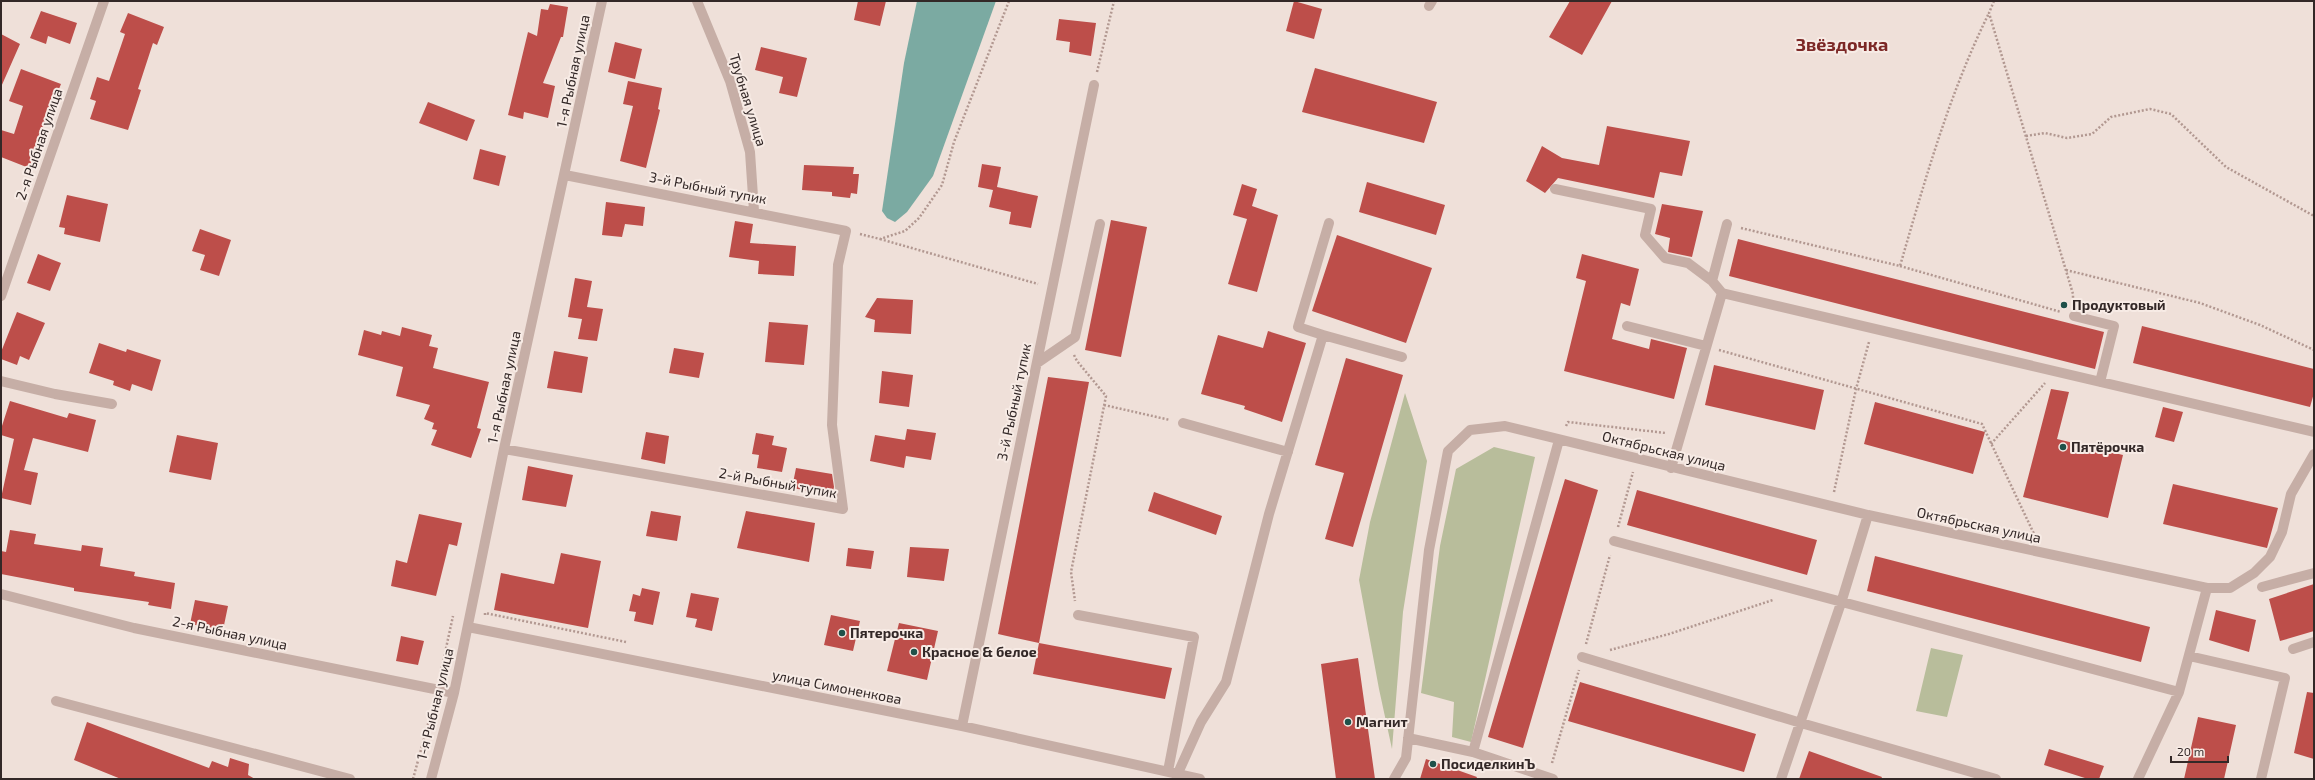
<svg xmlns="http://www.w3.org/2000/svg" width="2315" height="780" font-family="'Exo 2',sans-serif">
<rect width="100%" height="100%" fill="#efe0d9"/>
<path fill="#b8bd9b" d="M1405,393L1427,461L1403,612L1392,749L1379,689L1359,580L1370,522Z
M1494,447L1535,457L1471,742L1452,737L1454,702L1421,693L1440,546L1456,469Z
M1931,648L1963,655L1947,717L1916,711Z"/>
<path fill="#7baaa2" d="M917,1H996L933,176L907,212L895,222L887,218L882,211L904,63Z"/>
<path fill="#bd4e4a" d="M858,1H886L880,26L854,20Z
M1294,1L1322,9L1314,39L1286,31Z
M1570,1H1612L1582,55L1549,37Z
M550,4L568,7L563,37H561L543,83L555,86L548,118L524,112L523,119L508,115L528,32L537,36L541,9L548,10Z
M41,11L77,23L70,44L48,36L46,44L30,38Z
M128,13L164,27L157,45L153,43L138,89L141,90L128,130L90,119L96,101L90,99L97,77L109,81L125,34L120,32Z
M1059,19L1096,23L1091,56L1069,52L1070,42L1056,40Z
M1,34L20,44L1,87Z
M615,42L642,49L635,79L608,72Z
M761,47L807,58L797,97L779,93L783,77L755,70Z
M1315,68L1437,102L1424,143L1302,112Z
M21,69L61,84L48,116L47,115L29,168L1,157V130L14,134L23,106L9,101Z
M628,81L662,88L658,109L660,110L646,168L620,161L633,106L623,104Z
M428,102L475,120L467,141L419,123Z
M1607,126L1690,141L1682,176L1660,172L1654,198L1558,178L1545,193L1526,181L1542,146L1562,158L1599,165Z
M480,149L506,156L499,186L473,179Z
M982,164L1001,167L997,187L1038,196L1031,228L1009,224L1011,212L989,207L993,190L978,187Z
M804,165L854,167L853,174H859L857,194L851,193L850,198L832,196V192L802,190Z
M1367,182L1445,205L1436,235L1359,212Z
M1242,184L1257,189L1252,206L1278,215L1257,292L1228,284L1247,219L1233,215Z
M67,195L108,204L100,242L64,234L65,228L59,227Z
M606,202L645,207L643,226L625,224L622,237L602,235Z
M1662,204L1703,211L1692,257L1668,252L1670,238L1655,234Z
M1111,220L1147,227L1121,357L1085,350Z
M735,221L753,224L750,243L796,246L794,276L758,274L759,261L729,257Z
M200,229L231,240L219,276L200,270L205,255L192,251Z
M1337,235L1432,268L1406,343L1312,311Z
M1738,239L2104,332L2095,369L1729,276Z
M38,254L61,263L50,291L27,283Z
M1582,254L1639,269L1630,306L1621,303L1612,339L1649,349L1651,339L1687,348L1674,399L1564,371L1586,281L1576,278Z
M575,278L592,281L587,307L603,309L597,341L578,339L582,319L568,317Z
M877,298L913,300L911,334L874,332L875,320L865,317Z
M17,312L45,323L29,360L20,356L17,365L1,359V352Z
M769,322L808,325L804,365L765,362Z
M2142,326L2314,369V393L2310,407L2133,363Z
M402,327L432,335L429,346L438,348L433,368L489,382L477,428L481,429L471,458L431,445L437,430L432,429L434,423L424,419L430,405L396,396L403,367L358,355L364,330L381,335L382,331L400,336Z
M1268,331L1306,343L1282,422L1244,409L1245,406L1201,394L1218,335L1263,348Z
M99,343L126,352L127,349L161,360L152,391L132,384L130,391L113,385L114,381L89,373Z
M674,348L704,353L699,378L669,373Z
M554,351L588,357L582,393L547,388Z
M1346,358L1403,375L1353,547L1325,539L1344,473L1315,465Z
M1714,365L1824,390L1815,430L1705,405Z
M882,371L913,375L909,407L879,403Z
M1048,377L1089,382L1039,643L998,634Z
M2051,389L2069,392L2057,439L2123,455L2108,518L2023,497Z
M10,401L67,418L69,413L96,420L88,452L33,438L24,470L38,473L31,505L1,498L14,439L1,435V429Z
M1875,402L1985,432L1973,474L1864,444Z
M2163,407L2183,412L2174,442L2155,437Z
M907,429L936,433L931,460L906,456L904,468L870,461L875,435L905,440Z
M646,432L669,436L665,464L641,459Z
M756,433L774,436L772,445L787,448L782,472L757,468L759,455L752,454Z
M177,435L218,443L211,480L169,472Z
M528,466L573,475L566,507L522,500Z
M796,468L832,474L834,487L832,495L792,488Z
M1565,479L1598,490L1523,748L1488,737Z
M2173,484L2278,508L2267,548L2163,524Z
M1637,490L1817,540L1807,575L1627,525Z
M1154,492L1222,516L1216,535L1148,511Z
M651,511L681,516L677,541L646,536Z
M746,511L815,523L809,562L737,548Z
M419,514L462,523L457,546L449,544L436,596L391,586L396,560L407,563Z
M10,530L36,534L34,544L81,551L82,545L103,548L100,566L135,572L134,576L175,583L171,609L148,605L149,602L74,591V588L1,574V551L6,552Z
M910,547L949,549L944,581L907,577Z
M848,548L874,551L871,569L846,566Z
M561,553L601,561L588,628L494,610L501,573L554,584Z
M1875,556L2150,627L2141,662L1867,591Z
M2314,584V631L2280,641L2269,599Z
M642,588L660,592L653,625L634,621L636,612L629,611L633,594L640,596Z
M691,593L719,598L712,631L695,627L697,619L686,617Z
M195,600L228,606L223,630L190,624Z
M2216,610L2256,620L2249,652L2209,640Z
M831,615L860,621L853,651L824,645Z
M899,623L938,631L927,680L887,671Z
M401,636L424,641L418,665L396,661Z
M1039,643L1172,668L1165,699L1033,674Z
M1358,658L1375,779H1336L1321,664Z
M1580,682L1756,734L1744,772L1568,721Z
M2307,692L2314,693V759L2294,753Z
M2198,717L2236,725L2224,779H2184Z
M87,722L209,768L212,761L228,767L230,758L249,764L248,775L255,779H121L74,760Z
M2049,749L2104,766L2099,779H2088L2044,765Z
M1809,751L1882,777L1881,779H1799Z
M1426,759L1477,777L1476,779H1420Z"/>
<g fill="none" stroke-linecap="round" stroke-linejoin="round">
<path stroke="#b29891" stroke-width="2.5" stroke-dasharray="2 2" stroke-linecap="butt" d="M1994,1L1989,13L2073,294V303
M1097,72L1114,1
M2026,136L2045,133L2067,138L2092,134L2111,117L2150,109L2171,114L2226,167L2314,216
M1741,228L1900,266C1925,180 1949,94 1989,13
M860,234L880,239L905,231L919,218L942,185L954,142L1009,1
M880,239L1038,284
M1900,266L2061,312
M2066,270L2200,303L2260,325L2314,350
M1719,350L1982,424L2035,536
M1074,355L1077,361L1106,396L1071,572L1075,601
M1104,405L1170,420
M1566,426L1568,422L1666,433
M1991,444L2045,383
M1834,492L1856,389L1869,342
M1618,527L1633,472
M485,615V613L626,642
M1586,644L1610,555
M1610,650L1669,634L1773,600
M440,676L453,616
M1552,763L1579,670
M413,779L434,702"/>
<path stroke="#c6aea6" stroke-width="10" d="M697,1L730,81L750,152L754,211
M1429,6L1432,1
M1555,189L1651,209L1645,235L1665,258L1688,263L1712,281
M1722,293L2314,432
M1,296L104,1
M2074,316L2114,326L2100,382
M1627,326L1706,346
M1323,335L1298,327L1329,223
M1037,363L1075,337L1100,224
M1,381L55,394L112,404
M1183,423L1288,452
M504,449L843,509L832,425L838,265L846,231L565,175
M1671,468L1722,293L1712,281L1727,224
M1614,541L2179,692
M2262,587L2314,573
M1,594L134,628L454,693
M1078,615L1194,637L1168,771
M468,627L962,726L1200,779
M2293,649L2314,642
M2189,656L2285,678L2261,779
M1582,657L1801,723L1996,779
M56,701L350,779
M962,726L1094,85
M1408,738L1473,752L1553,779
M1473,752L1559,440
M1178,773L1201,722L1226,682L1269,514L1323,335L1402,357
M431,779L454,693L504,449L602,1
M1394,779L1406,758L1429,550L1448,451L1470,430L1505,426L1868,515L2207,588H2230L2254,573L2270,557L2282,532L2291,494L2314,454
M1781,779L1841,603L1868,515
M2138,779L2179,692L2207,588"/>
</g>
<g fill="#1f514a" stroke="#f7ebe5" stroke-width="1.5">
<circle cx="2064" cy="305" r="4"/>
<circle cx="2063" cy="447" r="4"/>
<circle cx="842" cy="633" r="4"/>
<circle cx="914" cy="652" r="4"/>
<circle cx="1348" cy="722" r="4"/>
<circle cx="1433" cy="764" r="4"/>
</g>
<g text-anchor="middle" stroke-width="4" stroke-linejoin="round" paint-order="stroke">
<g font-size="14" fill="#332827" stroke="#f7ebe5">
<text transform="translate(573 71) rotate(-78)" y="5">1-я Рыбная улица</text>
<text transform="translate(748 100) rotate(73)" y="5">Трубная улица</text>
<text transform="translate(39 144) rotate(-71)" y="5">2-я Рыбная улица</text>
<text transform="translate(708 188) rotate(11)" y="5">3-й Рыбный тупик</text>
<text transform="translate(504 387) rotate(-78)" y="5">1-я Рыбная улица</text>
<text transform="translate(1014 402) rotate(-78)" y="5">3-й Рыбный тупик</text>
<text transform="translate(1664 451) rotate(14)" y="5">Октябрьская улица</text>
<text transform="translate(778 483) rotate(10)" y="5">2-й Рыбный тупик</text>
<text transform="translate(1979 525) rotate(12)" y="5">Октябрьская улица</text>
<text transform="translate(230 633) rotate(12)" y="5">2-я Рыбная улица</text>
<text transform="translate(837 687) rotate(11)" y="5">улица Симоненкова</text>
<text transform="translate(435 704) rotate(-76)" y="5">1-я Рыбная улица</text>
</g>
<g font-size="14" font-weight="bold" fill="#332827" stroke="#f7ebe5" text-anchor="start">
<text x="2072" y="310">Продуктовый</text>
<text x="2071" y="452">Пятёрочка</text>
<text x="850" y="638">Пятерочка</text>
<text x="922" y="657">Красное &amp; белое</text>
<text x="1356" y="727">Магнит</text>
<text x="1441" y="769">ПосиделкинЪ</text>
</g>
<g font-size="18" font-weight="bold" fill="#7c2826" stroke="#f7ebe5">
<text x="1842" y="51">Звёздочка</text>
</g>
</g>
<rect width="2315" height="780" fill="none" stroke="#332827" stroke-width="4"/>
<path d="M2171 756v6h57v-6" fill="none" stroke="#332827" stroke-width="2"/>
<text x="2177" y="756" font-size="12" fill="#332827" stroke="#f7ebe5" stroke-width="3" paint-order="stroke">20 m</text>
</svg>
